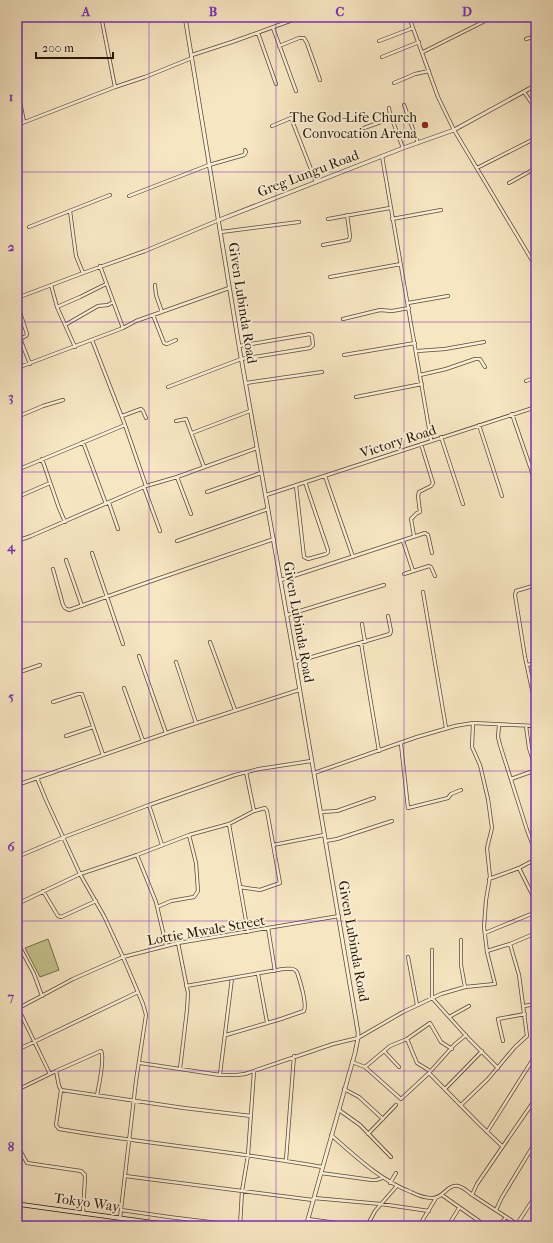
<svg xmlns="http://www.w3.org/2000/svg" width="553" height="1243" font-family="'IM FELL French Canon',serif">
<rect width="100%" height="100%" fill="#f7e6c2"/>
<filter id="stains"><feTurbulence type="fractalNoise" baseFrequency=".005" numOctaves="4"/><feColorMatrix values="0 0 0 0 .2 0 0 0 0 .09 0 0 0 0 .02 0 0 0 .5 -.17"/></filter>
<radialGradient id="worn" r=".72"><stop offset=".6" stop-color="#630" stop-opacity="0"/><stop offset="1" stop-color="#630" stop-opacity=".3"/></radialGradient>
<path fill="#c4c38e" stroke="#766c4a" d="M48,939L59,970L40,977L25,948Z"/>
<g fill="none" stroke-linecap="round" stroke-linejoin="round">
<defs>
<path id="minor" d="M283,17L285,23
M409,17L438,97L454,130L536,267
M102,21L115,87
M17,23L32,17
M273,28L296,91
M258,33L276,84
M526,39L536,36
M379,41L413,28
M279,46L299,38H304L307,43L320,80
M423,52L493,17
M192,55L232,42L301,17
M382,57L419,42
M394,83L415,74L429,71
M17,87L24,122
M524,92L536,109
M404,105L418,143
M389,108L390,114L403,148
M17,125L115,87L145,77L192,58
M272,126L291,118L316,182
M364,128L392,118
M382,156L431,440
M477,168L536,138
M509,183L536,168
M129,196L209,165L244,155L246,152L245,150
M70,211L76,256L83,273
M328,219L390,208
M392,219L441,210
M29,227L110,195
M221,232L299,222
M323,245L349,240L350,236L347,215
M100,266L123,328
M330,277L401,264
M17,285L20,297
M51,285L57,307L75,347
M155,285L156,295L162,312
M17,298L83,273L145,251L219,220
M17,303L27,334L26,336L22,338L21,341L30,364
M408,303L448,296
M57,307L80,297L106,284
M153,315L164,343L167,344L176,340
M343,319L380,310L392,311L409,308
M65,325L98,306L108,305L113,302
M92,340L125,425L146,486
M417,351L445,349L484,342
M344,355L415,343
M17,368L123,328L136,321L229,288
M420,375L446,369L475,359H480L485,367
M526,381L536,377
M246,383L322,372
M168,387L241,359L310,348L313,345L312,336L310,334L239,346
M356,397L422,384
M512,414L535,481
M122,416L141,409L143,411L146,418
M17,417L43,406L63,400
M176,421L186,419L204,467
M479,425L502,496
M192,433L250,411
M441,437L463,504
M83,442L106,504
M42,459L59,508L65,522
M17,470L125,425
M325,476L353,557
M177,477L191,514
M296,486L304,557L308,559L326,554L328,552V550L305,482
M144,487L160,531
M207,492L261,473
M266,495L536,407
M20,496L50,483
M109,503L118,529
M414,536L411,519L417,513L420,512L418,496L419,492L431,486L433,483L421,444
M17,541L31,536L146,486L177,477L257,448
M177,541L268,509
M403,541L413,571
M92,553L123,644
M66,560L82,606
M53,569L63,605L65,608L69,610L157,579L274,539
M404,574L429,566L431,567L435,576
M281,580L425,533L428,535L432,553
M536,585L516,591L515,595L525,657L536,708
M423,592L446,728
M287,615L384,585
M362,624L365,642
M210,642L235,710
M361,643L379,751
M139,656L166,733
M176,662L196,723
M295,662L390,634L391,631L388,616
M527,665L536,663
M17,673L40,665
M124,688L143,741
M53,702L78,694H82L103,755
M499,725L498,737L500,745L527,830L532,843L536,847
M526,726L529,748L536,770
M66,736L93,727
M401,744L408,808L448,798L451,794L461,790
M246,772L254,811
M314,773L417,737L455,726L473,723L536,726
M37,778L46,800L80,874L104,916L123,957L143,1004L146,1015L136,1081L120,1218
M511,779L536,770
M17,785L175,730L299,690
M149,805L162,845
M321,812L337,811L374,798
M229,824L248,932
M326,841L337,839L392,821
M273,845L324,835
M137,855L156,902L166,945
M17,857L64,837L149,805L235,775L259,769L311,761
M519,868L536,902
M489,879L519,868L536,859
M43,891L58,916L61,917L96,901
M17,904L80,874L137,855L189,835L229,824L254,811L265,808L267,811L280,883L260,890L240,887
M157,907L171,901L194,897L198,891L196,863L189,835
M268,928L275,971
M485,933L536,912
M461,940V965L465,987
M17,942L34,974L42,996
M178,943L188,993L187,1010L180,1069
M432,950V998L469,1039L498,1068
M487,951L510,944L536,933
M408,957L417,1005
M258,974L267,1022
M186,986L283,969C289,969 293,967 297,972C300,981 307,1003 304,1011L281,1019L226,1035
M524,1006L536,1004
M18,1008L50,1074
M17,1009L73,979L123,957L178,943L339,916
M449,1017L469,1006
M407,1039L417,1063L430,1071
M503,1041L498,1019L525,1014
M17,1050L138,992
M384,1051L399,1067
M352,1062L365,1067L401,1099L429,1073L454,1045L466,1035
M140,1063L220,1075H237L245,1074L333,1044L358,1038L403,1012L441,994L465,987L495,984L487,952L484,927L486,900L490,877L487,848L492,828L488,799L480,765L472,747L473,723
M365,1067L390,1046L407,1039L430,1023L441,1042L452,1049
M56,1071L59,1086L61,1090L56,1125L59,1129C146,1144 235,1151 322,1167
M429,1073L479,1124L502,1146
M220,1074L232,978
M344,1089L359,1097L383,1119
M445,1089L482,1051
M17,1090L56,1071L101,1051C105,1058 99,1085 97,1095
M61,1090L184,1108L251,1116
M461,1105L488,1079L515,1047L527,1036L519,975L510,944
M339,1110L360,1125L391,1157
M487,1132L535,1056
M368,1134L396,1105
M331,1135C356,1157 380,1180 411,1192C417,1195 425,1198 432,1198C443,1199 447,1184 458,1186C464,1187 469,1193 474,1196C489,1206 505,1216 520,1226
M17,1145L27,1163L81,1171L85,1175V1178L83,1213
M286,1160L294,1056
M321,1173L372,1180H376L382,1178
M125,1176L313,1200
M390,1183L396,1173
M442,1195L486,1226
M472,1195L477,1184L536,1098
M314,1198L381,1204L429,1211
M121,1210L169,1217L242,1226
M496,1210L501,1199L536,1141
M308,1219L357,1226
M17,1223H20L22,1226
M517,1224L536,1195
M187,1226L188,1220
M240,1226L242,1191L248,1155L254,1071
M367,1226L375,1211L396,1187
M419,1226L436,1198
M448,1226L459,1208
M476,1226L479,1222
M499,1226L506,1217"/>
<path id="tertiary" d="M185,17L239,346L295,662L358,1032V1038L355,1053L306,1226
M219,220L403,148L454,130L536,85"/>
<path id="secondary" d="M17,1204L177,1226"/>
</defs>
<use href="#minor" stroke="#5b4935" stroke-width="4"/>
<use href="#tertiary" stroke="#5b4935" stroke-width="4.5"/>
<use href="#secondary" stroke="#271506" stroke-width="5"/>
<use href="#minor" stroke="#faefd7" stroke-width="2.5"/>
<use href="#tertiary" stroke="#faefd7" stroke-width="3"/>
<use href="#secondary" stroke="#faefd7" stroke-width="3.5"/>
</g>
<path fill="none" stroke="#7b2cbf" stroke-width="1" stroke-opacity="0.55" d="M149,17V1226M276,17V1226M404,17V1226M17,172H536M17,322H536M17,472H536M17,622H536M17,771H536M17,921H536M17,1071H536"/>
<circle fill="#8f2418" stroke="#faefd7" stroke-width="1.5" cx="425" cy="125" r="4"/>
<g text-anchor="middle" stroke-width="3.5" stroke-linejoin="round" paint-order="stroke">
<g font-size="14" fill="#271506" stroke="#faefd7" text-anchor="end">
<text x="417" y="122">The God-Life Church<tspan x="417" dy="16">Convocation Arena</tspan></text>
</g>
<g font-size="14" fill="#271506" stroke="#faefd7">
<text transform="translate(308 173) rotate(-21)" y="5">Greg Lungu Road</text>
<text transform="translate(243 303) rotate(81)" y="5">Given Lubinda Road</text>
<text transform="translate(398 441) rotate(-18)" y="5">Victory Road</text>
<text transform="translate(299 622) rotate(80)" y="5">Given Lubinda Road</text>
<text transform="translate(206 930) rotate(-10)" y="5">Lottie Mwale Street</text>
<text transform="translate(354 941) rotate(80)" y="5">Given Lubinda Road</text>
<text transform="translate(87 1202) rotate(8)" y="5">Tokyo Way</text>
</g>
</g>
<rect width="553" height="1243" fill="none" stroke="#f7e6c2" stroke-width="44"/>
<path d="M36 52v6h77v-6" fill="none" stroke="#271506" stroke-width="2"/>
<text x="42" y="52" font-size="12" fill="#271506" stroke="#faefd7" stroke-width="3" paint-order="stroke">200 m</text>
<rect x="22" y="22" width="509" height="1199" fill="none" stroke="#7b2cbf" stroke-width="1.5"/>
<g font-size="13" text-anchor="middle" font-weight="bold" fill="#7b2cbf">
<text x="86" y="16">A</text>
<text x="213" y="16">B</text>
<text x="340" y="16">C</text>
<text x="467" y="16">D</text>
<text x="11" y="101">1</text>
<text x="11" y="251">2</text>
<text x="11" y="401">3</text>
<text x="11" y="551">4</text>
<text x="11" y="701">5</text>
<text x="11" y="851">6</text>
<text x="11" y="1001">7</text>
<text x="11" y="1151">8</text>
</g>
<rect width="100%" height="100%" filter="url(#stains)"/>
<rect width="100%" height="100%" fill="url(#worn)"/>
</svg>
